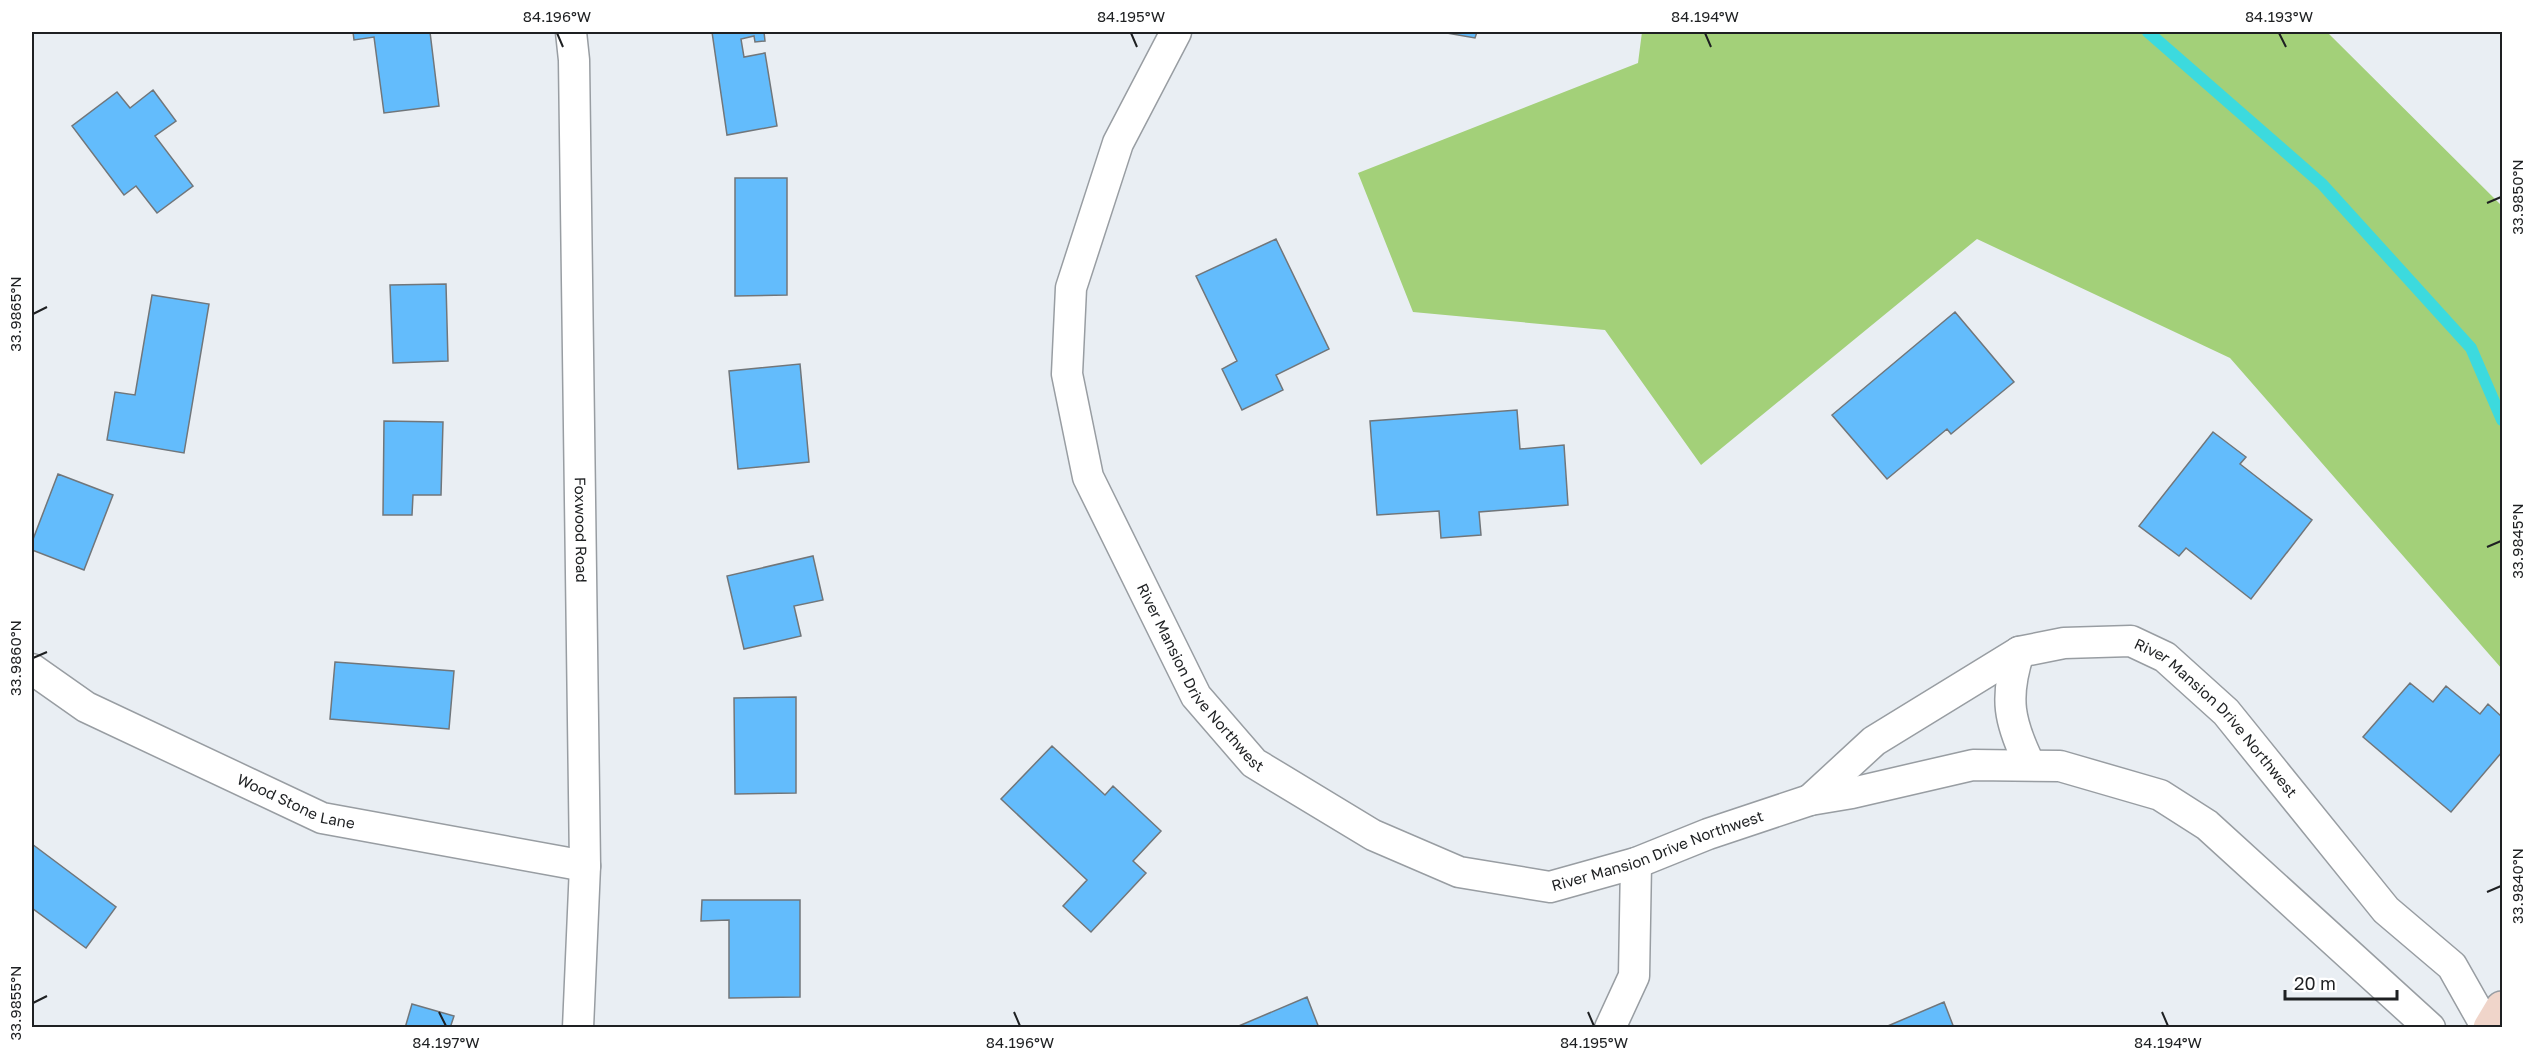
<svg xmlns="http://www.w3.org/2000/svg" width="2534" height="1059" font-family="'Golos Text',sans-serif">
<rect width="100%" height="100%" fill="#e9eef3"/>
<path fill="#a3d079" d="M1642,32H2327L2502,206V669L2230,358L1977,239L1701,465L1605,330L1413,312L1358,173L1638,63Z"/>
<g fill="none" stroke-linecap="round" stroke-linejoin="round">
<path stroke="#3cdade" stroke-width="12" d="M2148,32L2322,184L2471,348L2502,420"/>
</g>
<path fill="#63bcfc" stroke="#71767a" stroke-width="1.5" d="M353,32H430L439,106L384,113L374,37L354,40Z
M712,32H764L765,41L755,42L754,36L741,39L744,57L765,53L777,126L727,135Z
M1441,32H1477L1475,38Z
M153,90L176,121L155,136L193,186L157,213L136,186L124,195L72,126L117,92L130,108Z
M735,178H787V295L735,296Z
M1276,239L1329,349L1276,375L1283,390L1242,410L1222,369L1237,361L1196,276Z
M446,284L448,361L393,363L390,285Z
M152,295L209,304L184,453L107,440L115,392L135,395Z
M1955,312L2014,382L1951,434L1947,429L1887,479L1832,415Z
M800,364L809,462L738,469L729,371Z
M1517,410L1520,449L1564,445L1568,505L1479,512L1481,535L1441,538L1439,511L1377,515L1370,421Z
M384,421L443,422L441,495H413L412,515H383Z
M2213,432L2246,457L2240,464L2312,520L2251,599L2186,548L2179,556L2139,526Z
M58,474L113,495L84,570L32,550V542Z
M813,556L823,600L794,606L801,636L744,649L727,576Z
M335,662L454,671L449,729L330,719Z
M2410,683L2433,702L2446,686L2480,714L2488,704L2502,717V752L2451,812L2363,737Z
M796,697V793L735,794L734,698Z
M1052,746L1105,795L1113,786L1161,831L1133,861L1146,873L1091,932L1063,906L1087,880L1001,799Z
M32,844L116,907L86,948L32,908Z
M702,900H800V997L729,998V920L701,921Z
M1307,997L1319,1028H1234Z
M1944,1002L1954,1028H1883Z
M412,1004L454,1016L450,1028H405Z"/>
<g fill="none" stroke-linecap="round" stroke-linejoin="round">
<defs>
<g id="street">
<path id="s1" d="M571,32L574,60L585,866L578,1028"/>
<path id="s2" d="M1176,32L1118,143L1071,288L1067,374L1088,477L1196,696L1254,763L1373,835L1459,872L1550,887L1636,863L1708,834L1810,800L1852,793L1973,765L2060,766L2160,795L2207,825L2430,1028"/>
<path d="M2019,652C2004,698 2009,722 2030,765"/>
<path id="s3" d="M32,669L86,707L322,818L585,866"/>
<path id="s4" d="M1810,800L1874,741L2019,652L2064,643L2131,641L2165,657L2226,712L2386,910L2452,966L2487,1028"/>
<path d="M1610,1028L1634,976L1636,863"/>
</g>
<path id="secondary" d="M2490,1028L2502,1008"/>
</defs>
<use href="#street" stroke="#989da2" stroke-width="33"/>
<use href="#secondary" stroke="#989da2" stroke-width="36"/>
<use href="#street" stroke="#fff" stroke-width="30"/>
<use href="#secondary" stroke="#f0d5ca" stroke-width="33"/>
</g>
<path fill="none" stroke="#1e2022" stroke-width="2" d="M557,33L563,47M1131,33L1137,47M1705,33L1711,47M2279,33L2286,47M2487,203L2501,197M33,314L47,307M2487,547L2501,541M33,658L47,652M2487,892L2501,886M33,1003L47,996M439,1012L446,1026M1014,1012L1020,1026M1588,1012L1594,1026M2162,1012L2168,1026"/>
<g text-anchor="middle" stroke-width="6" stroke-linejoin="round" paint-order="stroke">
<g font-size="15" fill="#1e2022" stroke="#fff">
<text dy="5" stroke="none"><textPath href="#s1" startOffset="498">Foxwood Road</textPath></text>
<text dy="5" stroke="none"><textPath href="#s2" startOffset="700">River Mansion Drive Northwest</textPath></text>
<text dy="5" stroke="none"><textPath href="#s4" startOffset="486">River Mansion Drive Northwest</textPath></text>
<text dy="5" stroke="none"><textPath href="#s3" startOffset="297">Wood Stone Lane</textPath></text>
<text dy="5" stroke="none"><textPath href="#s2" startOffset="1240">River Mansion Drive Northwest</textPath></text>
</g>
</g>
<rect width="2534" height="1059" fill="none" stroke="#ffffff" stroke-width="66"/>
<path d="M2285 990v9h112v-9" fill="none" stroke="#1e2022" stroke-width="3"/>
<text x="2294" y="990" font-size="18" fill="#1e2022" stroke="#ffffff" stroke-width="4.5" paint-order="stroke">20 m</text>
<rect x="33" y="33" width="2468" height="993" fill="none" stroke="#1e2022" stroke-width="2"/>
<g font-size="15" text-anchor="middle" fill="#1e2022">
<text x="557" y="22">84.196°W</text>
<text x="1131" y="22">84.195°W</text>
<text x="1705" y="22">84.194°W</text>
<text x="2279" y="22">84.193°W</text>
<text transform="translate(2518 197) rotate(-90)" y="5">33.9850°N</text>
<text transform="translate(16 314) rotate(-90)" y="5">33.9865°N</text>
<text transform="translate(2518 541) rotate(-90)" y="5">33.9845°N</text>
<text transform="translate(16 658) rotate(-90)" y="5">33.9860°N</text>
<text transform="translate(2518 886) rotate(-90)" y="5">33.9840°N</text>
<text transform="translate(16 1003) rotate(-90)" y="5">33.9855°N</text>
<text x="446" y="1048">84.197°W</text>
<text x="1020" y="1048">84.196°W</text>
<text x="1594" y="1048">84.195°W</text>
<text x="2168" y="1048">84.194°W</text>
</g>
</svg>
